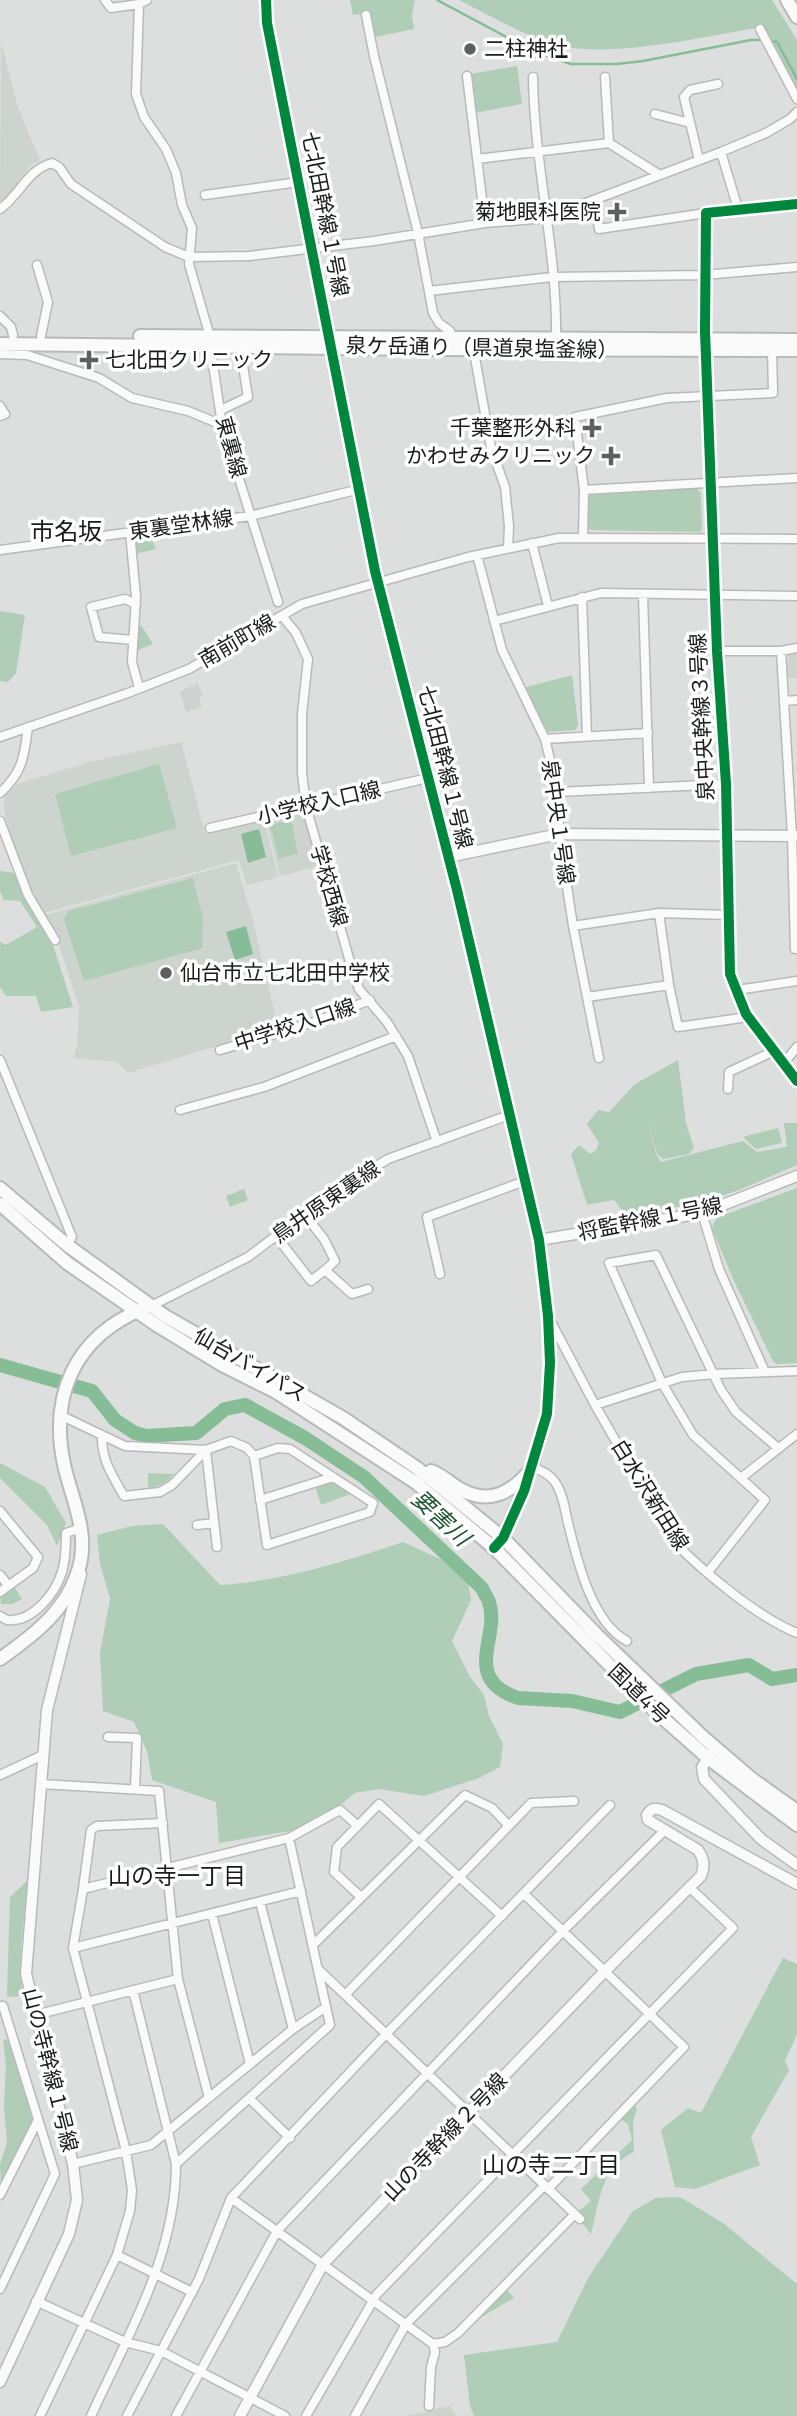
<svg xmlns="http://www.w3.org/2000/svg" width="797" height="2416" font-family="Manrope,'Noto Sans JP',sans-serif">
<rect width="100%" height="100%" fill="#dcdfdd"/>
<path fill="#cdd4ce" d="M1,42L18,108L40,160L30,166L9,194L0,201Z
M797,652V678H788V654Z
M197,683L203,695L199,697L202,707L186,712L180,692Z
M181,742L205,833L264,819L278,877L247,885L239,860L44,913L30,892L17,856L4,810L5,795L20,783L89,762Z
M304,810L319,866L280,876L266,819Z
M236,863L252,917L278,1027L128,1073L117,1062L73,1058L77,1046L79,1007L57,939L45,915Z
M450,2406L456,2416H407Z"/>
<path fill="#afcdb7" d="M350,0H415L412,15L414,29L375,37L369,13L353,15Z
M459,0H772L797,40V88L763,27C703,36 603,62 546,42C516,31 487,14 459,0Z
M517,66L522,104L475,113L471,74Z
M696,488L701,493L702,528L700,532L591,530L586,527L587,498L590,495Z
M150,536L156,549L134,554V544L136,540Z
M0,611L25,615L16,673L8,682L0,681Z
M136,625H141L153,644L136,651Z
M572,675L578,725L575,730L545,732L523,688Z
M159,764L177,828L71,856L55,794Z
M291,820L298,853L279,859L270,825Z
M0,871L16,873L52,942L73,1007L41,1012L36,996H6L0,987V942L6,945L37,927L20,901L4,900L0,892Z
M193,878L203,918L202,948L84,981L64,919L69,911Z
M678,1060L686,1123L694,1148L689,1154L663,1159L657,1154L648,1122L656,1154L661,1162L743,1141L757,1152L787,1147L784,1123H797V1165L739,1190L698,1204L625,1214L614,1200L587,1205L571,1154L579,1145L590,1154L596,1150L599,1143L587,1124L598,1110L609,1112L635,1084Z
M778,1128L782,1143L756,1149L743,1137Z
M797,1188V1363L777,1364L773,1361L733,1279L712,1228L716,1218Z
M244,1189L248,1200L230,1207L226,1196Z
M0,1463L45,1487L66,1523L57,1546L47,1525L0,1478Z
M148,1473L174,1474C167,1483 160,1486 148,1488Z
M333,1477L356,1492L321,1505L314,1483Z
M163,1524L220,1585C283,1581 344,1562 403,1542L466,1571L471,1600L452,1641L470,1677L484,1695L489,1716L503,1744L500,1767L479,1778L424,1796L378,1789L355,1793L314,1827L219,1843L216,1802L152,1780L147,1751L134,1722L103,1711L100,1653L110,1599L100,1563L97,1535L132,1526Z
M13,1585L22,1599L12,1604H1L0,1595Z
M28,1880C24,1919 17,1957 23,1996L7,1997L10,1897Z
M783,1958L797,1964V2034L785,2061L789,2070L751,2137L760,2165L695,2189L675,2187L661,2130L688,2108L701,2113Z
M7,2039L18,2069L33,2120L1,2187L0,2164L7,2143L4,2106L6,2064L3,2040Z
M634,2105L637,2109L633,2121L634,2152C601,2167 599,2202 591,2234L575,2214L591,2201L581,2189L632,2140L628,2124L621,2119Z
M680,2197L723,2223L797,2284V2416H474L470,2406L464,2355L557,2342L588,2278L633,2211L656,2198Z
M504,2287L514,2298L463,2328Z"/>
<path fill="#86bd97" d="M259,829L266,857L248,863L241,834Z
M246,926L253,954L235,960L226,932Z"/>
<g fill="none" stroke-linecap="round" stroke-linejoin="round">
<path stroke="#86bd97" stroke-width="2.5" d="M437,0L531,50L571,64H617L643,61L751,40H763
M770,41L777,42L797,79"/>
<path stroke="#86bd97" stroke-width="14" d="M0,1365L92,1391L115,1420L135,1433L146,1436L196,1433L225,1409L245,1405L305,1438L364,1477L481,1587C484,1592 487,1597 489,1602C501,1637 460,1678 518,1698L572,1701L620,1712L696,1674L749,1665L772,1679L797,1675"/>
<defs>
<path id="minor" d="M105,0L111,8L139,4
M147,0L139,4L136,94L144,117L166,149L176,173L182,205L192,228L189,264L208,330L222,425L278,602
M366,15L374,56L418,233L433,313L439,323L450,331L451,337
M760,29L797,99
M467,76L485,223
M533,77C534,165 558,253 556,342
M605,77L609,143L658,174
M655,114L690,123
M721,152L738,209
M477,159L609,143
M699,160L684,97L690,90L718,84
M205,195L299,182
M595,200L599,229L706,213
M0,209C20,195 27,170 52,163L59,167L71,184L165,247L189,257L249,256L374,241L485,223L546,218L721,152L766,133L790,119L797,112
M37,265L48,302L41,336
M429,291L552,277L704,275L797,267
M0,316L11,327L13,335
M705,331L706,213L797,204
M473,346L491,448L505,487L509,526L508,548
M0,354L27,355L99,378L132,398L188,411L222,425
M0,406L5,414L0,416
M221,410L248,397L240,347
M584,490L797,478
M130,532L136,597L132,662L139,688
M583,538L584,490L575,417L667,398L773,393L772,350
M532,543L548,606
M0,550L250,516L360,489
M477,555L502,650L545,739L558,792L559,834L573,926L599,1058
M643,594L649,788
M582,597L587,736
M282,616L296,633L308,659L302,714V773L306,806L350,962L359,989L387,1022L408,1056L437,1142
M494,621L601,593L797,596
M133,640L99,637L91,607L125,599L136,604
M717,651H781L797,648
M781,651L792,836L795,949H797
M784,701L797,700
M0,737L128,693L189,669L302,604L468,557L559,538L797,539
M545,739L648,733
M558,792L726,784
M0,793C23,772 24,757 28,727
M0,821L28,895L55,940
M210,828L428,778
M729,915L659,913L669,985L678,1027L748,1017
M573,926L659,913
M737,990L797,981
M587,997L669,985
M220,1050L314,1022L370,1000
M0,1060L72,1237L67,1245
M784,1063L797,1047
M728,1089L729,1072L774,1051
M180,1110L264,1087L396,1036
M702,1213L719,1269L765,1372
M304,1214L324,1239L335,1261L325,1270
M276,1236L311,1281L325,1270L352,1294L368,1289
M440,1274L427,1217L525,1181
M151,1306L248,1257L337,1190L388,1159L509,1115
M549,1318L595,1405L674,1542C704,1572 757,1617 797,1633
M595,1405L682,1377L714,1374L797,1371
M60,1415L125,1446L206,1450L231,1441L247,1448L254,1456L267,1545L370,1512L373,1503L290,1449L278,1448L254,1456
M102,1435C101,1459 112,1475 124,1496L160,1492L172,1485L206,1450L217,1547
M533,1467C541,1471 550,1474 555,1482C563,1493 565,1510 568,1523C577,1560 592,1623 627,1641
M741,1478L797,1434
M260,1500L333,1477
M0,1511L38,1557L33,1568L0,1592
M197,1525L214,1523
M708,1572L765,1500L693,1435L662,1383L609,1263L656,1255L721,1390L736,1412L778,1448
M0,1575L8,1585
M0,1616L7,1620C32,1623 55,1594 62,1572C66,1559 66,1546 66,1533L81,1528
M108,1737L137,1738L135,1789
M0,1775L43,1755
M41,1784L159,1791L178,1979L209,2098
M83,1889L91,1830L97,1826L163,1823
M524,1894L684,2047L548,2189
M361,1897L334,1872L337,1847L379,1804L502,1916
M260,1902L293,2029
M212,1914L250,2064
M313,1945L465,1795L492,1808L509,1826
M73,1948L301,1891
M318,1969L580,2219
M345,1995L531,1803L574,1801
M0,2006H3L55,2174L0,2289
M35,2015L178,1979
M250,2099L290,2138
M73,2164L151,2145L293,2029L326,2007
M176,2164L330,2025L289,1838
M0,2195L38,2120
M231,2198L433,2344
M117,2255L192,2292
M36,2301L125,2342L161,2351L285,2416
M429,2406L431,2367L435,2352L433,2344L445,2342L458,2333L575,2214
M40,2416L117,2255L130,2211L132,2190L126,2151L73,1948L83,1889L289,1838L340,1810L358,1826
M91,2416C128,2335 176,2255 176,2164L133,1990
M127,2416L199,2279L231,2198L386,2034L610,1805
M176,2416L277,2231L563,1931L665,1830
M306,2416L377,2294L733,1928L690,1888
M355,2416L406,2324L544,2186"/>
<path id="tertiary" d="M266,0L267,23L375,571L457,890L539,1240L548,1316L550,1363L547,1414L533,1467L500,1541
M705,331L717,651L726,784L730,974L746,1014L797,1081
M448,857L559,834L797,836
M539,1240L702,1213L797,1176
M711,1754L702,1767L704,1779L761,1839L797,1865
M0,2382L69,2234L77,2200L73,2164L26,1974L47,1710L81,1574
M240,2416L323,2264L605,1971L701,1876C705,1866 704,1859 698,1850L648,1820L647,1815C651,1808 655,1808 662,1810L797,1884"/>
<path id="primary" d="M787,0L797,17
M140,336L797,340
M0,344L421,349L797,350
M0,1659C34,1635 67,1610 79,1568C89,1534 73,1501 65,1469C48,1397 74,1336 145,1308"/>
<path id="trunk" d="M0,1188L67,1245L165,1316L343,1418L417,1468L503,1538L598,1636L703,1737L752,1779L797,1811
M0,1204L67,1263L158,1326L222,1365L276,1392L415,1482L494,1548L656,1712L708,1758L797,1825
M431,1471C442,1475 450,1483 460,1489C490,1506 513,1492 533,1467"/>
</defs>
<use href="#minor" stroke="#b8bab8" stroke-width="11"/>
<use href="#tertiary" stroke="#b8bab8" stroke-width="13"/>
<use href="#primary" stroke="#b8bab8" stroke-width="16"/>
<use href="#trunk" stroke="#b8bab8" stroke-width="16"/>
<use href="#minor" stroke="#fafafa" stroke-width="8"/>
<use href="#tertiary" stroke="#fafafa" stroke-width="10"/>
<use href="#primary" stroke="#fafafa" stroke-width="12"/>
<use href="#trunk" stroke="#fafafa" stroke-width="12"/>
<defs>
<path id="cycleway" d="M266,0L267,23L375,571L457,890L539,1240L548,1316L550,1363L547,1414L524,1491L503,1538L494,1548
M797,204L706,213L705,331L717,651L726,784L730,974L746,1014L797,1081"/>
</defs>
<use href="#cycleway" stroke="#fff" stroke-width="15"/>
<use href="#cycleway" stroke="#00873e" stroke-width="10"/>
</g>
<g fill="#5d605e" stroke="#fff" stroke-width="2.5">
<circle cx="470" cy="49" r="7"/>
<path d="M613.5 201.5h7v7h7v7h-7v7h-7v-7h-7v-7h7z"/>
<path d="M85.5 349.5h7v7h7v7h-7v7h-7v-7h-7v-7h7z"/>
<path d="M588.5 417.5h7v7h7v7h-7v7h-7v-7h-7v-7h7z"/>
<path d="M607.5 445.5h7v7h7v7h-7v7h-7v-7h-7v-7h7z"/>
<circle cx="166" cy="973" r="7"/>
</g>
<g text-anchor="middle" stroke-width="7" stroke-linejoin="round" paint-order="stroke">
<g font-size="21" fill="#191b1a" stroke="#fff" text-anchor="start">
<text x="484" y="56">二柱神社</text>
<text x="601" y="219" text-anchor="end">菊地眼科医院</text>
<text x="105" y="367">七北田クリニック</text>
<text x="576" y="435" text-anchor="end">千葉整形外科</text>
<text x="595" y="463" text-anchor="end">かわせみクリニック</text>
<text x="180" y="980">仙台市立七北田中学校</text>
</g>
<g font-size="21" fill="#191b1a" stroke="#fff">
<text transform="translate(325 214) rotate(79)" y="7">七北田幹線１号線</text>
<text transform="translate(482 348) rotate(1)" y="7">泉ケ岳通り（県道泉塩釜線）</text>
<text transform="translate(231 447) rotate(75)" y="7">東裏線</text>
<text transform="translate(181 525) rotate(-8)" y="7">東裏堂林線</text>
<text transform="translate(237 641) rotate(-30)" y="7">南前町線</text>
<text transform="translate(702 717) rotate(-93)" y="7">泉中央幹線３号線</text>
<text transform="translate(445 767) rotate(76)" y="7">七北田幹線１号線</text>
<text transform="translate(319 803) rotate(-13)" y="7">小学校入口線</text>
<text transform="translate(558 822) rotate(82)" y="7">泉中央１号線</text>
<text transform="translate(329 886) rotate(74)" y="7">学校西線</text>
<text transform="translate(295 1025) rotate(-18)" y="7">中学校入口線</text>
<text transform="translate(326 1202) rotate(-35)" y="7">鳥井原東裏線</text>
<text transform="translate(650 1219) rotate(-11)" y="7">将監幹線１号線</text>
<text transform="translate(250 1365) rotate(30)" y="7">仙台バイパス</text>
<text transform="translate(650 1495) rotate(58)" y="7">白水沢新田線</text>
<text transform="translate(639 1694) rotate(44)" y="7">国道4号</text>
<text transform="translate(50 2070) rotate(76)" y="7">山の寺幹線１号線</text>
<text transform="translate(445 2137) rotate(-46)" y="7">山の寺幹線２号線</text>
</g>
<g font-size="23" font-style="italic" fill="#1d5532" stroke="#fff">
<text transform="translate(441 1518) rotate(43)" y="8">要害川</text>
</g>
<g font-size="23" fill="#191b1a" stroke="#fff">
<text x="177" y="1884">山の寺一丁目</text>
<text x="551" y="2173">山の寺二丁目</text>
</g>
<g font-size="24" fill="#191b1a" stroke="#fff">
<text x="66" y="540">市名坂</text>
</g>
</g>
</svg>
